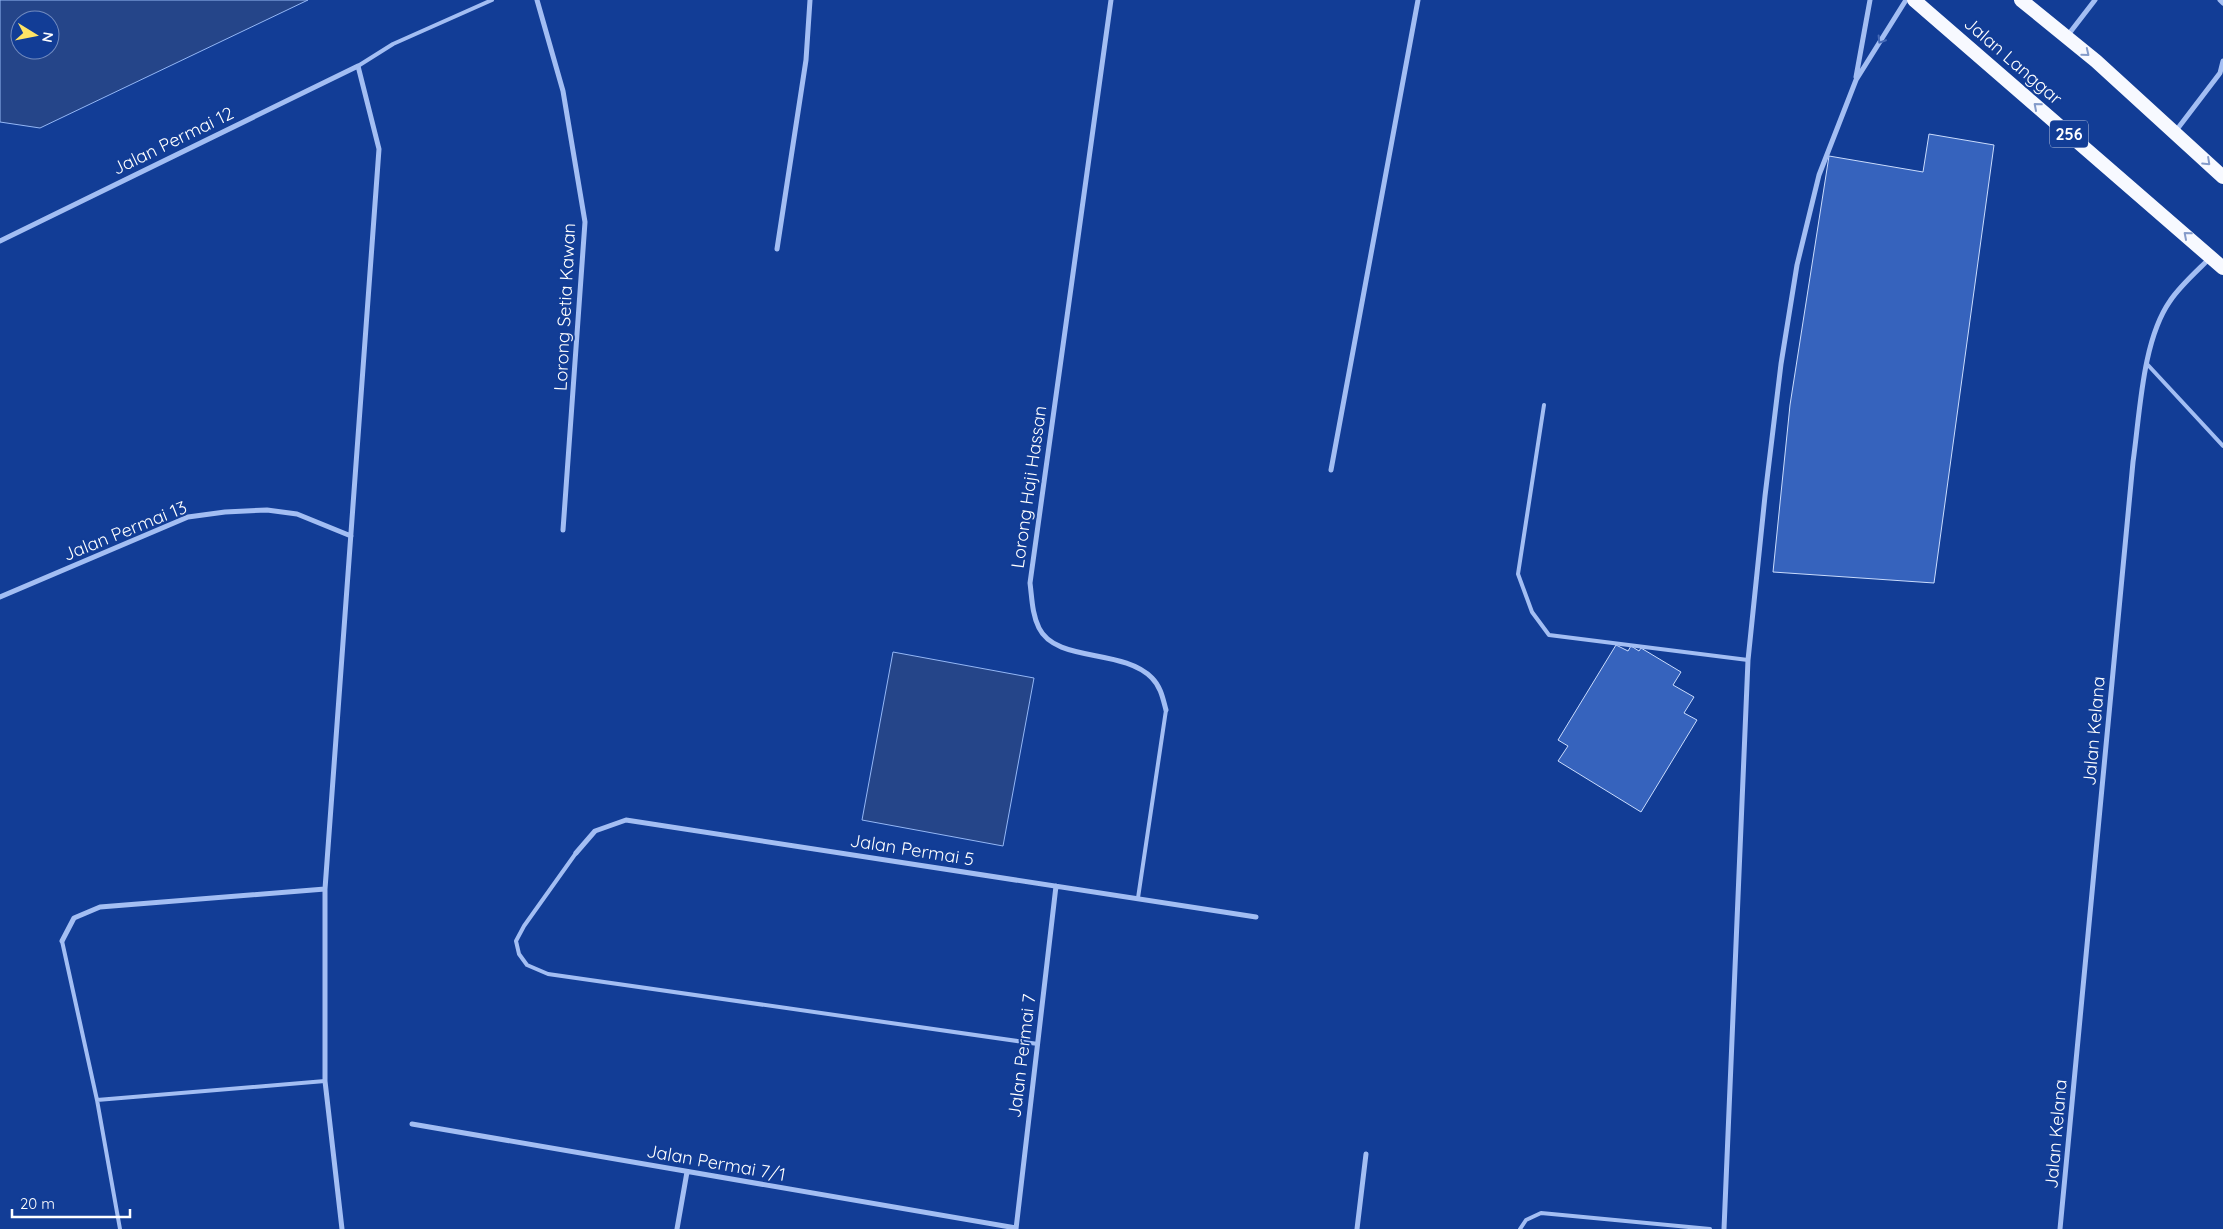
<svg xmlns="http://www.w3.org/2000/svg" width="2223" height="1229" font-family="Quicksand,sans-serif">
<rect width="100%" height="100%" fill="#123d96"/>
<path fill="#254589" stroke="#94b7f6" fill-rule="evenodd" d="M0,0H308L40,128L0,122ZM20,20H50V50H20Z
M893,652L1034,678L1003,846L862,820Z"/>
<path fill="#3663bd" stroke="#cadcfd" d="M1929,134L1994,145L1934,583L1773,572L1790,405L1829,156L1923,172Z
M1616,645L1628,651L1631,646L1639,651L1641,648L1681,672L1673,685L1694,697L1684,713L1697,720L1641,812L1558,761L1568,746L1558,740Z"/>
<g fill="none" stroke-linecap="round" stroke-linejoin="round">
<path stroke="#a3bef3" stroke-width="4" d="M358,66L393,44L492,0
M2147,364L2223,446
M1544,405L1518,574L1532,612L1549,635L1748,660
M576,853L524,926L516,941L519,954L527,965L548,974L1038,1044
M1138,898L1166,710
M62,941L97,1100L120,1229
M97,1100L325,1081
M1520,1229L1526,1220L1541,1213L1710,1229"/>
<path stroke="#a3bef3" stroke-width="5" d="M537,0L563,91L585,222L563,530
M1111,0L1030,583C1032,598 1032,614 1039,628C1056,663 1123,648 1152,678C1161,687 1163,699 1166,710
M2220,0L2223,3
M2068,35L2095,0
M1856,77L1870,0
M2175,132L2220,73L2223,61
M0,241L358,66L379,149L325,889V1081L342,1229
M777,249L806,60L810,0
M1331,470L1418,0
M0,597L188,517L225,512L267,510L297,514L351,536
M576,853L595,831L626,820L1256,917
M62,941L74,918L100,907L325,889
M412,1124L1016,1228
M677,1229L687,1172
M1016,1229L1056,886
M1357,1229L1366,1154
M1724,1229L1748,660L1765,496L1781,364L1797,265L1819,175L1856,80L1906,0
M2060,1229L2133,462C2140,414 2142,341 2170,301C2180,286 2196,272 2209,259"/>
<path stroke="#f7f9ff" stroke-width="14" d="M1914,0L2223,268
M2021,0L2096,61L2223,177"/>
</g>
<defs><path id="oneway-chevron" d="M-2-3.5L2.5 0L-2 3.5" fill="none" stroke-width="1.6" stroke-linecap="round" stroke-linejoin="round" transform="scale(1.25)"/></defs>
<use stroke="#456ab7" href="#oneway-chevron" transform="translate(1881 40) rotate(122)"/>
<g stroke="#849bca">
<use href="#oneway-chevron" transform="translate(2086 53) rotate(39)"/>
<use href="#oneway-chevron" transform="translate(2037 106) rotate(-139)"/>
<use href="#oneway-chevron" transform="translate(2207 162) rotate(43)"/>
<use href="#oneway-chevron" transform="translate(2187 235) rotate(-139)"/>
</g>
<g text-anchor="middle" stroke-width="4" stroke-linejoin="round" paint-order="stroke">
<rect fill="#123d96" stroke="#b8c5e0" stroke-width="1" x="2050" y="120.5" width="38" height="27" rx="4"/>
<g font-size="16" font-weight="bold" fill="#fff">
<text x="2069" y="140">256</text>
</g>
<g font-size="18" fill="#fff" stroke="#123d96">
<text transform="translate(2013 61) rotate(41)" y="6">Jalan Langgar</text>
<text transform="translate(173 141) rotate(-26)" y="6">Jalan Permai 12</text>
<text transform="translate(565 307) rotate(-87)" y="6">Lorong Setia Kawan</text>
<text transform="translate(1029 487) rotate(-82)" y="6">Lorong Haji Hassan</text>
<text transform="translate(125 531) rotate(-22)" y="6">Jalan Permai 13</text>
<text transform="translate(2094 731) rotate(-85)" y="6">Jalan Kelana</text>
<text transform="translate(912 850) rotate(9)" y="6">Jalan Permai 5</text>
<text transform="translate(1022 1056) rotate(-83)" y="6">Jalan Permai 7</text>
<text transform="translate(2056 1134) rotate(-85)" y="6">Jalan Kelana</text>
<text transform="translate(716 1163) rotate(10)" y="6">Jalan Permai 7/1</text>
</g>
</g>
<g transform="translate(35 35) rotate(100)"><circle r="24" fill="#123d96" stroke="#718bc0"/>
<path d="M0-4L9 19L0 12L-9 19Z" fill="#ffe465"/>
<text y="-8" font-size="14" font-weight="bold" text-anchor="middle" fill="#ffffff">N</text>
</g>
<path d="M12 1209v8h118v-8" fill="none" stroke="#ffffff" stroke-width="2.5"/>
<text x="20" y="1209" font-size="15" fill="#ffffff" stroke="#123d96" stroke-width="4" paint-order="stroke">20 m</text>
</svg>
